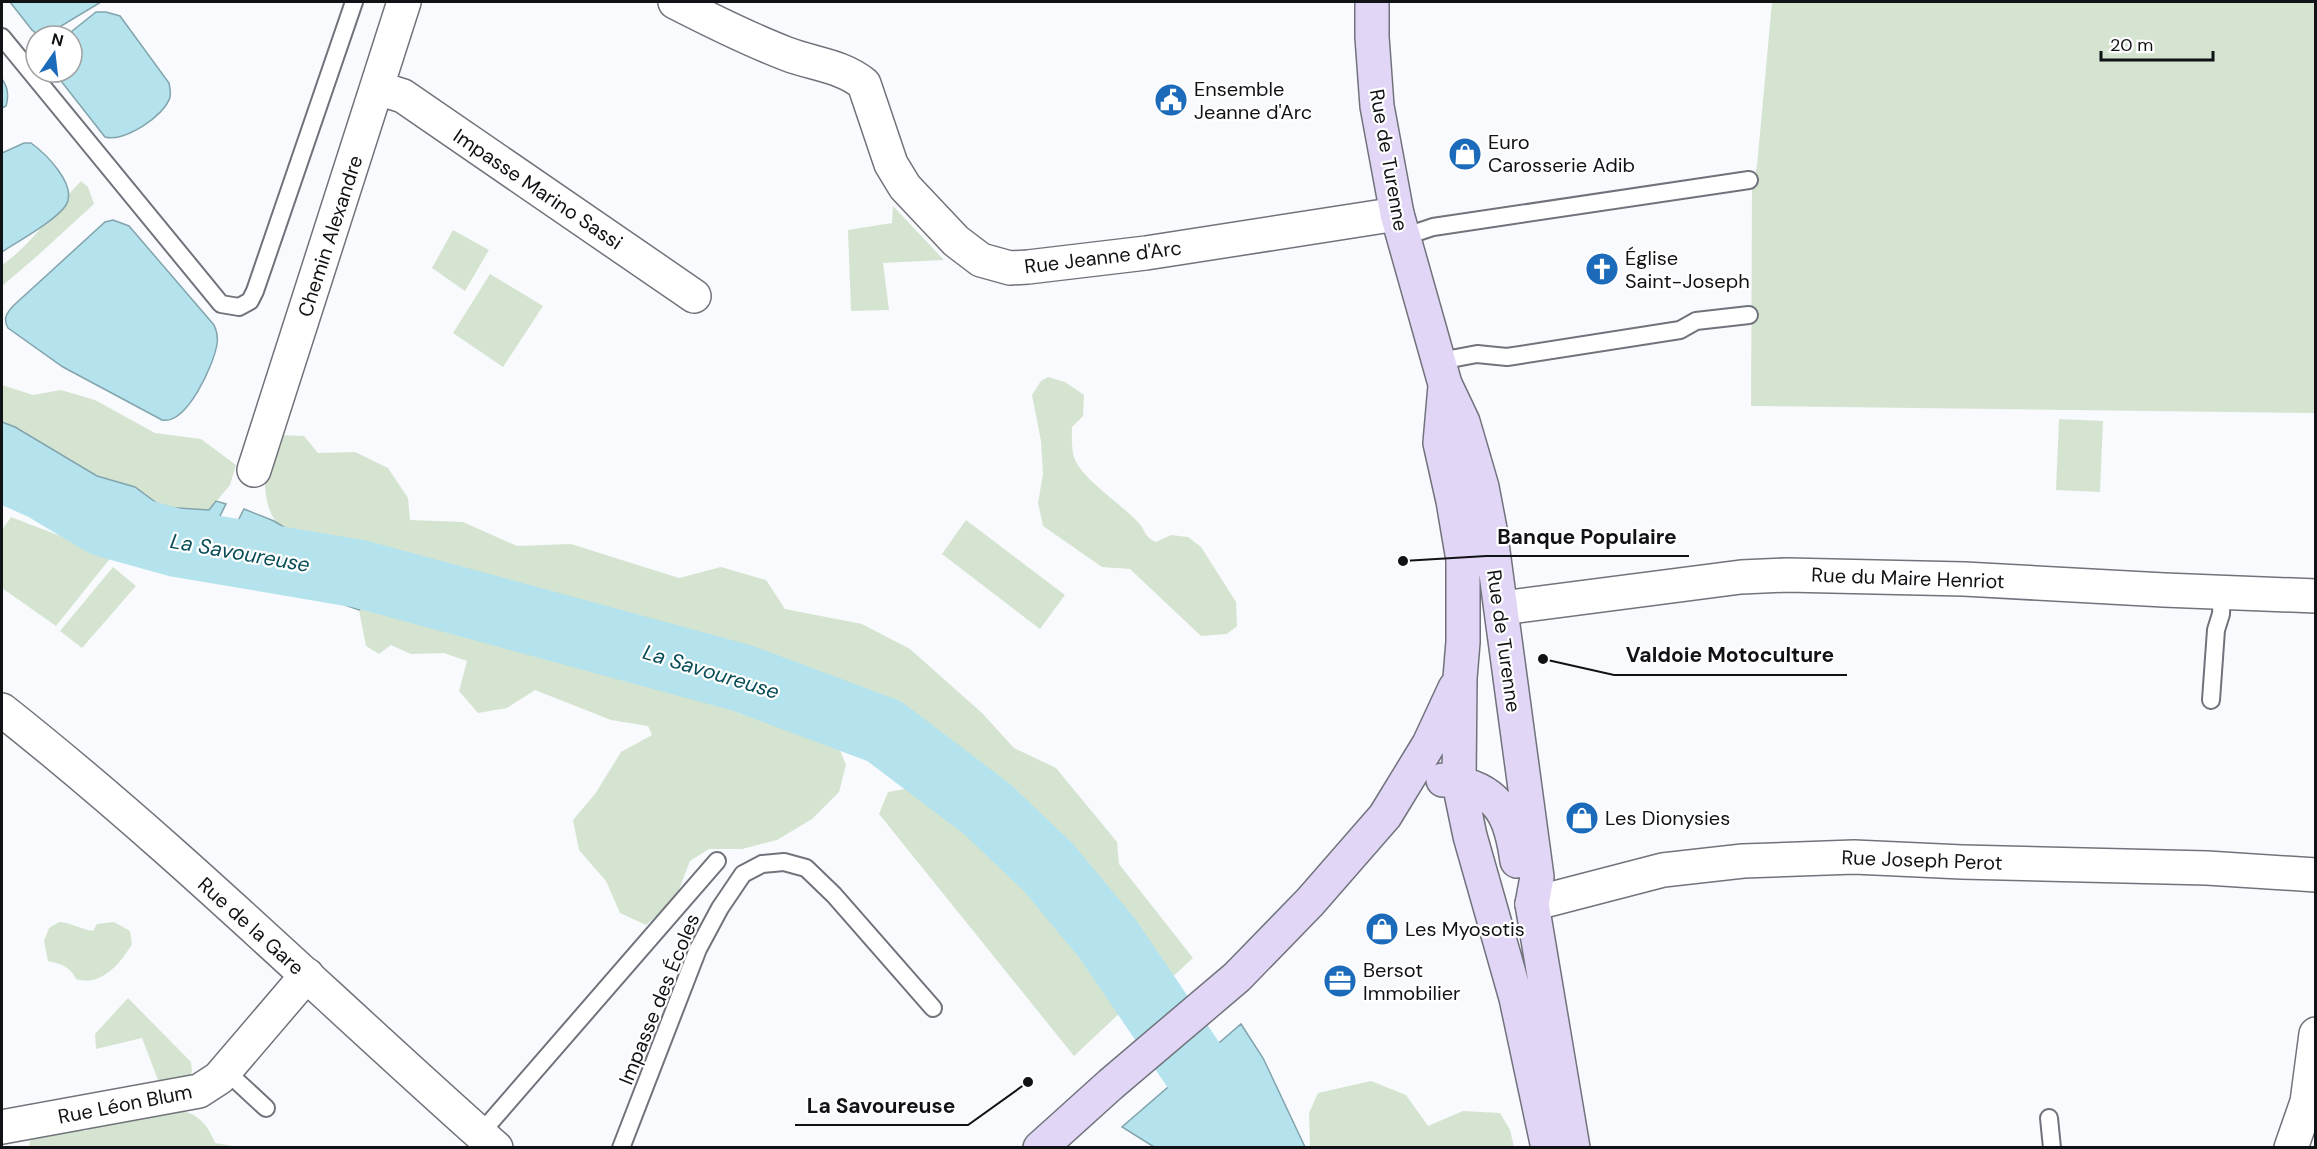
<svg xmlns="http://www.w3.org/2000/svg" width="2317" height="1149" font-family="'DM Sans',sans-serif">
<rect width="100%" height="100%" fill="#f8fafd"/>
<path fill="#d5e4d0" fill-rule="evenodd" d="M1772,2H2315V413L1751,406L1752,189L1757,166Z
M81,181L88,187L94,204L36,257L2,286V265C34,243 54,208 81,181Z
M893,206L944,260L883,263L889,310L851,311L848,230L892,223Z
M453,230L489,250L465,291L432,268Z
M490,274L543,306L503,367L453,333Z
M1048,377L1065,382L1084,395L1083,416L1072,427C1072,437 1071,450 1075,460C1085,481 1121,504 1138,522C1146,531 1144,537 1156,542L1171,535L1188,537L1201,547L1236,602L1237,626L1227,634L1201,636L1130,569L1102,567L1043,526L1038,503L1043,474L1041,441L1032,395L1041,381Z
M2,385L33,395L61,390L95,400L155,433L201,439L236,465L230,485L209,510L163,507L135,487L97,476L15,427L2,422Z
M2059,419L2103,421L2100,492L2056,490Z
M281,435L304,436L318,453L355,452L388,468L408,498L410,520L463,522L517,546L571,544L679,578L721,567L766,580L785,609L862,624L910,649L982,713L1014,748L1056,768L1117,842L1119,864L1193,958L1168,981L1146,964L1132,933L1108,891L1072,861L1015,800L991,790L945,761L928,735L905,715L845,705L810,681L763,680L693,654L628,661L650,669L683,685L711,692L740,714L787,718L838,745L846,765L839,792L812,819L777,840L742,849H709L690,861L675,900L646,925L620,913L606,881L579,850L573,820L595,794L621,752L652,735L648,726L611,720L535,690L507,708L478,713L459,691L467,661L444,653L411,654L391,645L379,654L366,646L359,610L380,590L400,564C374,558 286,540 274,519C265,505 262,474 268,460C272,451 277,443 281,435ZM447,603L529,630L494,635L466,634L447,615Z
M11,517L112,556L56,626L2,588V530Z
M966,520L1065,595L1040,629L942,554Z
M113,567L136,586L82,648L60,631Z
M921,786L968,813L1017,862L1061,913L1122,1011L1074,1056L879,814L888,792Z
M59,922C72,923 80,929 93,931L97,924L114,922L130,931L132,944C120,964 101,987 76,979C70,966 61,964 48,961L44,941L49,928Z
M128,998L191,1062L192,1072L187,1080L169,1084L158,1080L142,1038L96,1049L95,1034Z
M1371,1081L1406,1095L1428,1126L1463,1111L1500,1113L1510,1130L1514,1147H1310L1309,1113L1318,1093Z
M151,1106C182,1110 202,1109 215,1143L238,1147L29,1148L30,1141L42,1129L66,1128L86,1131L98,1118Z"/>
<path fill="#b4e3ed" stroke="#83a4ac" stroke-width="1.5" d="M10,2H101L48,34H37L32,30Z
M96,12H106L120,16L169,83C170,88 171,92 170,97C165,116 123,143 105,137L54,72H72V36H66Z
M2,79C8,87 9,96 6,106L2,108Z
M24,143H31C45,153 78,185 66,205C58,219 17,242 2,252V153Z
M113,220L129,226L214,325C217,331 218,337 217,344C214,364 187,425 162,420L63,367L8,328C3,319 6,314 13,306L105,222Z
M2,422L15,427L97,476L135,487L162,507L209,510L216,501L226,504L195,566L127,554L41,520L2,499Z
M244,509L274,521L300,537L354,553L399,564L423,588L380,590L359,610L339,603L214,568Z
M1241,1024L1263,1058L1305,1147H1154L1122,1127Z"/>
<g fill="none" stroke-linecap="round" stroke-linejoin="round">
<path stroke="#b4e3ed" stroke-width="68" d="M2,468L43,486L105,523L177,543L360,574L742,678L884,731L987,809L1048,867L1107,938L1250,1148"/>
<defs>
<path id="service" d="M2,37L221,304L239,307L250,301L255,291L354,2
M1403,237L1433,227L1749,180
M1440,361L1477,354L1507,357L1680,330L1696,321L1749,315
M2211,700L2216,630L2221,614L2222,592
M226,1071L266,1108
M2049,1118L2052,1148
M480,1134L717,861
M621,1148L698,949L720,908L743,874L762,864L784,862L806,868L834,895L933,1008"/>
<path id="minor" d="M675,2C712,21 748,39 787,54C813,64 843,66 864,84L891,164L905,187L956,241L981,260L1010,268L1028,267L1146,253L1397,214
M378,88L403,96L694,296
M254,470L404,2
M1502,608L1741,577L1787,575L1964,579L2164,590L2316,596
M1532,904L1663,870L1743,861L1854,857L1962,862L2207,868L2316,875
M2,1127L199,1091L219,1078L307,975
M2291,1148L2307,1102L2316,1034"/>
<path id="tertiary" d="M2,710C174,846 331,1002 496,1148"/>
<path id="secondary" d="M1372,2V37L1377,106L1397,214L1445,384L1463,422L1482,487L1490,529L1537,877L1532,904L1573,1148
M1445,386L1440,443L1453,501L1463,560V642L1460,678L1459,783L1470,836L1516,998L1548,1148
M1443,780C1451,780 1458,783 1466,785C1504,796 1512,825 1517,861
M1040,1148L1111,1084L1237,977L1310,902L1385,816L1429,744L1455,688"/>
</defs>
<use href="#service" stroke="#70737b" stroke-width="20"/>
<use href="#minor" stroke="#70737b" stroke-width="36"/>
<use href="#tertiary" stroke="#70737b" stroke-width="36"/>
<use href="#secondary" stroke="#70737b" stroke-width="36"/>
<use href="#service" stroke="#fff" stroke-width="16"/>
<use href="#minor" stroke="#fff" stroke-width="33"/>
<use href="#tertiary" stroke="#fff" stroke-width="33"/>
<use href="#secondary" stroke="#e2d6f7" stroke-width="33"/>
</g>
<defs>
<symbol id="civic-disc" viewBox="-11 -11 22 22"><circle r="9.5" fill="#1b6bba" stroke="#fff"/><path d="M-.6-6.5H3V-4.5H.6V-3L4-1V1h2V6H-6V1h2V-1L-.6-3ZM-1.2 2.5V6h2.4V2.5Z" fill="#fff"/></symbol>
<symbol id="shop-disc" viewBox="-11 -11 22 22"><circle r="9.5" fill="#1b6bba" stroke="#fff"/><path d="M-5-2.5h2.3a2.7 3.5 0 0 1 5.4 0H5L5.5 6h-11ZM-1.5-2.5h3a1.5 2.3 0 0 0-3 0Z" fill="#fff"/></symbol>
<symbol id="church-disc" viewBox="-11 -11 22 22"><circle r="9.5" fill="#1b6bba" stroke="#fff"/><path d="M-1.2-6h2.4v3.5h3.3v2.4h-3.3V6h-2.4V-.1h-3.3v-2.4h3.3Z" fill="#fff"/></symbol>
<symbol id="office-disc" viewBox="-11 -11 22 22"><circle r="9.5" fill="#1b6bba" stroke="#fff"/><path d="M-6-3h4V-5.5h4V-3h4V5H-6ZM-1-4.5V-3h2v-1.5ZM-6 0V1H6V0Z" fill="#fff"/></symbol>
</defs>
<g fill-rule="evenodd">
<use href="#civic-disc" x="1152" y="81" width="38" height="38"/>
<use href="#shop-disc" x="1446" y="135" width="38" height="38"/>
<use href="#church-disc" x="1583" y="250" width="38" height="38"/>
<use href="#shop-disc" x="1563" y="799" width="38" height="38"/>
<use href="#shop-disc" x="1363" y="910" width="38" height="38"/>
<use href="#office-disc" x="1321" y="962" width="38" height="38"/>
</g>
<g text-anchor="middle" stroke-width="4.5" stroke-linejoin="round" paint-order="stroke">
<g font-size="20" fill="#111215" stroke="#fff" text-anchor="start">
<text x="1194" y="96">Ensemble<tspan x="1194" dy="23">Jeanne d'Arc</tspan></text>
<text x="1488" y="149">Euro<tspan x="1488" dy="23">Carosserie Adib</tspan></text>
<text x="1625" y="265">Église<tspan x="1625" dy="23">Saint-Joseph</tspan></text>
<text x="1605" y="825">Les Dionysies</text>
<text x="1405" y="936">Les Myosotis</text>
<text x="1363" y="977">Bersot<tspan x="1363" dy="23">Immobilier</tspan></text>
</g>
<g font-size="20" fill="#111215" stroke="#fff">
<text transform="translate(1389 160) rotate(80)" y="7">Rue de Turenne</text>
<text transform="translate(538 189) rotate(34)" y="7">Impasse Marino Sassi</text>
<text transform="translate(330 236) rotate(-72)" y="7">Chemin Alexandre</text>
<text transform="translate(1103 257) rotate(-7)" y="7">Rue Jeanne d'Arc</text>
<text transform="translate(1908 578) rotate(2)" y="7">Rue du Maire Henriot</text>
<text transform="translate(1504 641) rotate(82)" y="7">Rue de Turenne</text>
<text transform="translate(1922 860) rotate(2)" y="7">Rue Joseph Perot</text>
<text transform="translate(251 926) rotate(42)" y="7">Rue de la Gare</text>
<text transform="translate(659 999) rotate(-68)" y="7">Impasse des Écoles</text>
<text transform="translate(125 1104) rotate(-11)" y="7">Rue Léon Blum</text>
</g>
<g font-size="21" font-style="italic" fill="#084d58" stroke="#fff">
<text transform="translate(240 553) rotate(10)" y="7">La Savoureuse</text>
<text transform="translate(711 672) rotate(17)" y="7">La Savoureuse</text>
</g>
</g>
<path fill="none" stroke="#111215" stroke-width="2" d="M1403 561L1486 556H1689M1543 659L1614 675H1847M1028 1082L968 1125H795"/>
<g fill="#111215" stroke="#fff" stroke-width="2">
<circle cx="1403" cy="561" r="6"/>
<circle cx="1543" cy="659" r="6"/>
<circle cx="1028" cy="1082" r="6"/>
</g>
<g font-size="21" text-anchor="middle" font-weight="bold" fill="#111215" stroke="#fff" stroke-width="4.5" stroke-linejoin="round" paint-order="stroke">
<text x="1587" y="544">Banque Populaire</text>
<text x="1730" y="662">Valdoie Motoculture</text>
<text x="881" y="1113">La Savoureuse</text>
</g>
<rect width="2317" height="1149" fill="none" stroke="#111215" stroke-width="6"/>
<g transform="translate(54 54) rotate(14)"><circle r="28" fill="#ffffff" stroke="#a0a0a1" stroke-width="1.5"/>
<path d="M0-4.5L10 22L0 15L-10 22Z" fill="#1b6bba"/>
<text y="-9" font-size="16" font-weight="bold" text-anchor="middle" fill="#111215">N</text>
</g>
<path d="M2101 51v9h112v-9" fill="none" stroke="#111215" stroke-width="3"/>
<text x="2110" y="51" font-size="18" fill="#111215" stroke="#ffffff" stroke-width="4.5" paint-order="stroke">20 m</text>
</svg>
